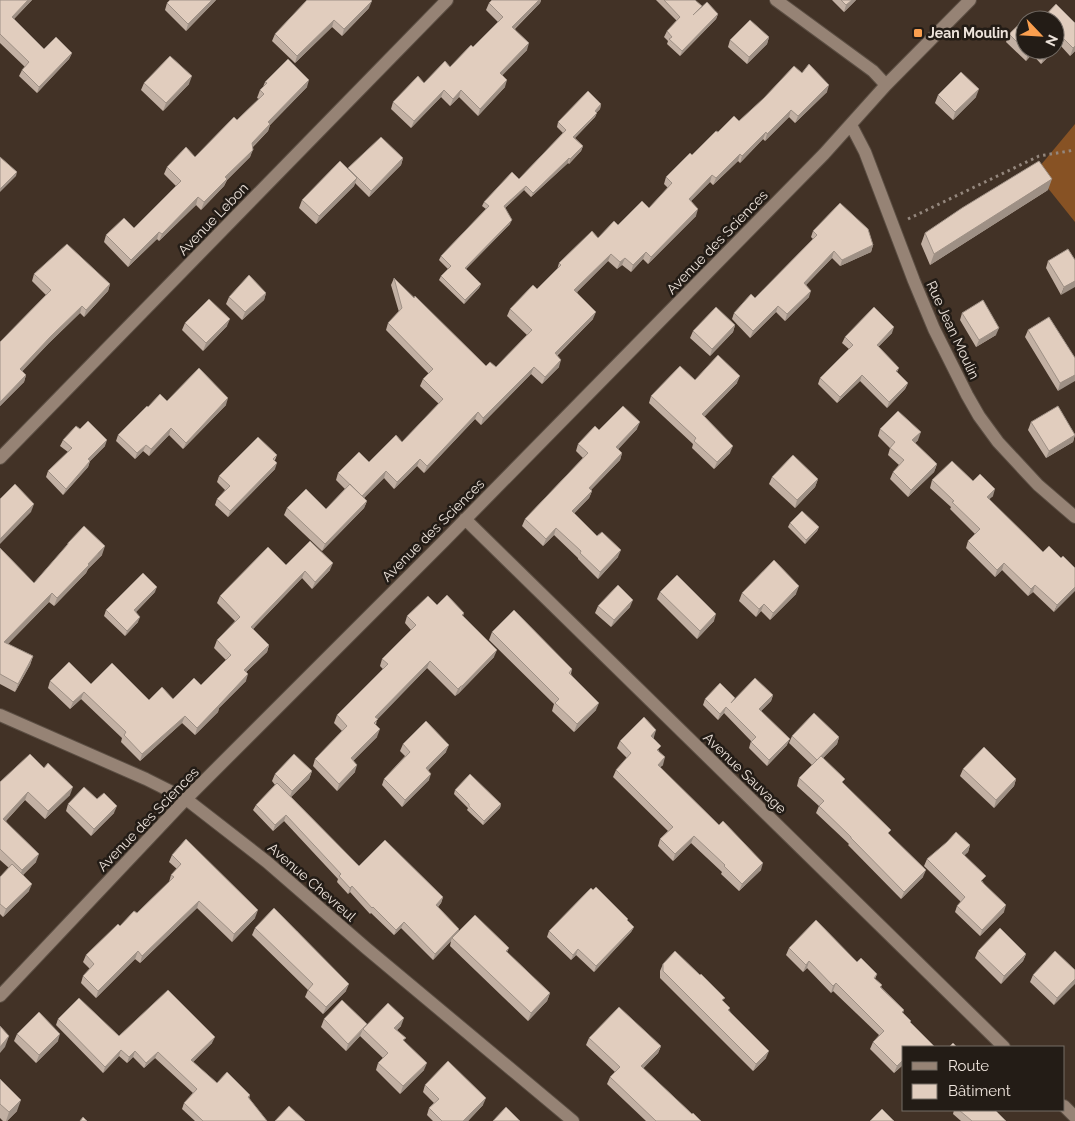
<svg xmlns="http://www.w3.org/2000/svg" width="1075" height="1121" font-family="Raleway,sans-serif">
<rect width="100%" height="100%" fill="#423226"/>
<path fill="#875224" d="M1075,124V222L1035,172Z"/>
<g fill="none" stroke-linecap="round" stroke-linejoin="round">
<defs>
<path id="minor" d="M776,0L873,71L886,85
M851,125L865,152L914,281L934,329L967,395L979,416L998,442L1038,485L1075,517
M0,458L447,0
M465,519L1004,1047
M0,715L146,779L186,799L267,862L366,948L573,1121
M0,996L186,799L444,541L824,154L886,85L970,0
M1064,1106L1075,1117"/>
</defs>
<use href="#minor" stroke="#5b4e43" stroke-width="14"/>
<path stroke="#94877d" stroke-width="3" stroke-dasharray="2.5 4" stroke-linecap="butt" d="M908,219L1039,156L1075,150"/>
<use href="#minor" stroke="#968375" stroke-width="12"/>
</g>
<path fill="#c2b0a3" d="M0,0H32L14,19L44,49L72,53L69,59L37,93L19,76L22,70L25,67L0,43Z
M216,0L186,31L165,10L167,3Z
M492,0H541L540,3L515,29L527,50L502,75L505,87L478,116L459,97L450,106L441,97L411,128L391,109L393,102L450,67L473,47L498,22L486,10L489,3Z
M656,0H695L701,8L718,14L716,19L680,56L667,44L668,41L664,37L667,31L677,21Z
M832,0H856L844,12Z
M369,8L342,36L332,27L295,63L272,41L275,34Z
M1055,20L1075,23V51L1070,56L1060,45L1055,50Z
M1009,34L1025,50H1055L1041,64L1032,54L1026,61L1006,42Z
M769,37L767,44L747,64L728,47L730,40Z
M802,73L827,92L795,123L789,117L765,141L763,139L740,163L738,161L713,185L710,182L691,201L696,216L648,264L643,259L631,272L622,265L617,269L608,261L577,292L593,319L557,356L559,367L542,384L531,374L481,425L475,419L424,473L417,466L394,489L384,478L364,498L367,501L364,508L322,551L284,515L287,508L326,509L345,489L336,480L338,473L369,462L402,442L439,404L420,386L423,379L429,374L386,330L388,323L399,312L391,285L394,278L486,366L496,367L527,335L507,316L510,309L537,289L557,270L559,263L598,238L649,208L668,188L664,184L666,177L718,132L739,121Z
M265,82L307,87L270,125L268,131L253,147L250,157L227,180L224,186L201,210L196,205L159,241L157,239L128,267L104,242L106,235L134,228L176,186L164,174L167,167L195,157L237,120L259,99L257,98L260,90L263,87Z
M144,83L189,84L163,111L141,90Z
M938,95L976,97L953,120L935,103Z
M601,104L600,109L597,112L595,117L575,138L583,146L581,151L569,164L568,163L531,197L524,190L505,208L510,224L466,269L481,284L479,288L464,304L439,280L441,276L448,269L439,260L441,256L486,209L482,206L484,202L519,179L563,133L557,127L558,122Z
M403,158L401,165L369,197L355,183L354,186L316,224L299,208L302,200L347,169L348,168Z
M1048,190L930,265L921,244L925,233Z
M813,231L873,245L871,252L840,266L832,258L806,285L809,297L785,321L776,312L750,338L732,319L734,313L755,298L813,239L811,237Z
M1075,260L1061,295L1046,268L1048,261Z
M34,274L110,284L108,291L84,317L80,313L49,343L22,371L26,375L24,382L0,406V342L46,295L32,281Z
M266,293L264,300L242,320L226,304L229,297Z
M962,313L996,335L976,347L960,320Z
M185,323L227,326L203,351L182,330Z
M735,325L733,332L710,356L690,338L693,331Z
M1028,330L1075,358L1058,391L1025,337Z
M892,333L878,347L899,368L897,372L908,383L905,389L887,408L860,381L837,403L818,384L820,378L849,349L842,343L845,337Z
M695,380L737,383L704,417L730,453L714,469L692,448L693,444L649,403L651,396Z
M167,401L226,405L183,449L169,435L149,456L143,451L135,459L116,441L118,435L148,407Z
M1031,422L1075,434L1073,442L1046,458L1028,430Z
M80,429L105,446L90,461L88,467L63,495L46,477L48,471L68,452L60,446L63,440Z
M637,429L618,449L622,453L620,460L591,490L592,491L589,498L574,513L618,557L598,579L578,559V558L554,535L543,546L522,526L525,519L583,458L576,451L578,444L599,430Z
M880,429L918,440L915,443L937,464L934,472L908,497L890,479L893,472L899,465L888,455L890,448L878,436Z
M277,455L275,460V469L228,517L215,505L217,499L225,490L217,482L219,476Z
M772,477L818,479L815,487L795,508L769,484Z
M932,480L973,481L993,496L989,499L1043,552L1061,558L1075,568L1054,612L1033,592L1028,596L1002,570L995,577L966,548L968,541L975,534L950,509L951,507L930,488Z
M790,523L819,527L817,531L805,544L788,527Z
M68,543L102,555L88,569L86,573L54,606L49,602L8,644L33,656L30,665L15,692L0,684V548L34,583L66,547Z
M286,565L330,570L312,589L302,578L253,629L269,645L267,652L246,672V681L219,708L218,712L195,735L182,723L140,761L121,742L122,738L81,699L70,709L48,688L50,681L91,684L149,700L173,699L201,685L226,660L214,648L217,640L235,621L217,603L220,596Z
M155,592L136,612L138,622L125,636L104,616L106,610Z
M660,592L714,621L697,639L657,599Z
M742,593L796,594L770,620L761,611L756,617L739,601Z
M437,605L464,613L463,616L494,657L459,693L455,696L427,668L377,719L376,725L377,737L353,761L355,772L337,791L313,766L315,759L342,731L334,723L337,715L383,669L380,666L382,659L411,630L405,623L407,616Z
M598,606L630,607L611,627L595,613Z
M492,632L572,669L571,674L596,710L574,732L552,711L554,704L489,640Z
M773,695L771,701L761,711L787,745L767,766L749,748L751,741L724,713L718,720L703,705L705,699H735Z
M792,736L839,737L837,744L823,758L843,784L889,835L923,877L901,899L848,845L849,844L816,813L819,806L797,786L799,778L812,765L789,743Z
M654,737L653,739L659,751L663,765L660,767L761,870L739,891L721,874L722,872L691,843L673,861L658,846L660,839L668,831L613,777L616,770L627,758L617,748L620,741Z
M403,744L446,752L428,770L429,780L402,807L382,785L384,779L405,756L400,751Z
M963,769L1016,779L1014,786L994,808L960,776Z
M312,771L309,779L291,797L359,866L443,897L441,903L438,907L459,929L458,932L509,948L507,952L550,993L547,1001L528,1021L450,946L451,941L433,960L401,928L394,935L371,913L370,914L350,892L348,894L337,882L338,879L284,821L273,831L253,810L256,805L275,785L272,781L275,774Z
M0,782L70,795L45,819L25,800L6,821L36,862L23,875L29,891L3,917L0,914V877L9,868L0,860Z
M455,790L501,804L500,808L483,825L467,810L468,808L454,794Z
M97,799L114,813L91,836L66,811L68,804Z
M970,845L968,852L964,855L1004,912L980,936L955,912L957,906L961,902L924,866L927,859Z
M172,855L255,918L232,942L197,908L140,963L135,959L96,998L81,983L83,976L90,969L83,962L86,955L120,926L137,913L169,882L171,875L177,869L169,862Z
M628,919L627,921L634,927L631,932L594,972L576,955L571,960L547,937L549,931Z
M255,928L297,931L346,991L323,1014L305,997L308,990L252,935Z
M789,948L857,962L877,974L875,979L882,985L881,987L904,1010L903,1013L910,1023L904,1047V1064L894,1073L870,1049L873,1042L879,1035L833,991L831,993L807,968L803,972L786,955Z
M978,951L1026,954L1023,961L1001,984L975,958Z
M663,964L724,1002L730,1008L729,1010L766,1058L753,1071L660,978V971Z
M1075,970L1054,1005L1030,982L1033,975Z
M58,1019L119,1036L212,1043L193,1062L217,1083L250,1095L249,1099L267,1121H195L182,1109L184,1103L193,1093L155,1058L144,1068L133,1057L127,1063L119,1056L103,1073L56,1025Z
M324,1019L367,1024L401,1026L397,1030L424,1070L400,1094L376,1070L378,1063L383,1058L360,1036L346,1051L321,1027Z
M17,1034L58,1041L36,1063L14,1041Z
M589,1038L661,1046L658,1053L643,1068L692,1114L701,1121H646L607,1084L610,1077L615,1072L586,1045Z
M0,1079L17,1111L7,1121H3L0,1118Z
M425,1085L483,1105L468,1121H433L427,1115L429,1108L434,1103L423,1092Z
M954,1110H995L1006,1121H961L953,1114Z"/>
<path fill="#9e9085" d="M28,0H32L9,24L12,17Z
M212,0H216L186,31L188,24Z
M539,0H541L540,3L510,33L512,27Z
M852,0H856L844,12L846,5Z
M372,1L369,8L342,36L344,29Z
M718,14L716,19L680,56L682,51Z
M334,20L332,27L295,63L297,56Z
M769,37L767,44L747,64L749,57Z
M1063,38L1060,45L1055,50V45Z
M529,43L527,50L498,80L500,73Z
M1075,46V51L1070,56L1073,48Z
M1031,50H1033L1032,54L1026,61L1028,53Z
M1050,50H1055L1041,64L1044,57Z
M72,53L69,59L37,93L39,87Z
M192,76L189,84L163,111L166,103Z
M309,80L307,87L270,125L268,131L249,150L252,143L268,122Z
M507,80L505,87L478,116L480,109Z
M829,85L827,92L795,123L798,116Z
M979,89L976,97L953,120L955,112Z
M444,90L441,97L411,128L414,121Z
M461,90L459,97L450,106L453,99Z
M601,104L600,109L594,115L595,111Z
M791,110L789,117L765,141L767,134Z
M597,113L595,117L572,141L573,137Z
M766,132L763,139L740,163L742,156Z
M583,146L581,151L569,164L570,159Z
M253,150L250,157L227,180L224,186L201,210L204,202L225,177Z
M740,154L738,161L713,185L716,178Z
M403,158L401,165L369,197L371,191Z
M569,158L568,163L531,197L533,193Z
M17,172L16,176L0,192V189Z
M712,175L710,182L686,206L689,199Z
M357,178L354,186L316,224L319,216Z
M1052,179L1048,190L930,265L934,254Z
M526,186L524,190L503,210L504,206Z
M198,197L196,205L159,241L162,234Z
M698,209L696,216L648,264L651,257Z
M512,220L510,224L463,272L465,268Z
M159,232L157,239L128,267L131,260Z
M873,245L871,252L840,266L842,260Z
M834,251L832,258L801,290L804,283Z
M646,252L643,259L631,272L633,265Z
M611,254L608,261L572,297L574,290Z
M625,258L622,265L617,269L620,262Z
M1075,281V287L1061,295L1064,287Z
M110,284L108,291L84,317L86,310Z
M481,284L479,288L464,304L465,300Z
M811,291L809,297L785,321L787,314Z
M266,293L264,300L242,320L245,312Z
M82,306L80,313L49,343L18,376L20,369L51,336Z
M778,306L776,312L750,338L753,331Z
M596,312L593,319L552,360L555,353Z
M230,319L227,326L203,351L206,343Z
M735,325L733,332L710,356L712,349Z
M894,327L892,333L874,351L877,345Z
M999,328L996,335L976,347L979,340Z
M561,360L559,367L542,384L545,377Z
M534,367L531,374L481,425L483,418Z
M26,375L24,382L0,406V402Z
M862,375L860,381L837,403L840,397Z
M1075,375V381L1058,391L1060,383Z
M740,376L737,383L699,422L702,414Z
M908,383L905,389L887,408L889,402Z
M228,398L226,405L183,449L186,443Z
M478,412L475,419L424,473L427,466Z
M640,422L637,429L614,454L616,447Z
M171,428L169,435L149,456L151,449Z
M921,432L918,440L910,448L912,440Z
M1075,435L1073,442L1046,458L1049,451Z
M107,440L105,446L86,465L88,459Z
M146,445L143,451L135,459L137,453Z
M733,446L730,453L714,469L717,462Z
M622,453L620,460L586,495L589,488Z
M420,459L417,466L394,489L397,482Z
M90,461L88,467L63,495L66,489Z
M277,463L275,469L228,517L230,511Z
M937,464L934,472L908,497L911,490Z
M386,471L384,478L359,503L362,496Z
M818,479L815,487L795,508L797,500Z
M995,489L993,496L984,504L987,497Z
M592,491L589,498L570,518L572,511Z
M367,501L364,508L322,551L325,544Z
M34,504L31,512L0,544V539Z
M819,527L817,531L805,544L806,540Z
M556,528L554,535L543,546L546,539Z
M105,546L102,555L88,569L86,573L54,606L57,598Z
M621,550L618,557L598,579L600,572Z
M333,563L330,570L312,589L315,582Z
M1004,563L1002,570L995,577L997,570Z
M305,571L302,578L248,634L251,627Z
M1035,585L1033,592L1028,596L1031,589Z
M799,586L796,594L770,620L773,613Z
M157,587L155,592L132,616L134,610Z
M1075,587V591L1054,612L1057,605Z
M52,593L49,602L1,651L4,642Z
M633,600L630,607L611,627L614,620Z
M764,604L761,611L756,617L759,609Z
M716,614L714,621L697,639L700,631Z
M140,617L138,622L125,636L127,631Z
M269,645L267,652L241,677L244,670Z
M497,650L494,657L459,693L462,686Z
M33,656L30,665L15,692L18,684Z
M430,661L427,668L373,724L375,717Z
M248,674L246,681L219,708L218,712L195,735L197,728Z
M461,686L459,693L455,696L458,689Z
M84,692L81,699L70,709L73,702Z
M773,695L771,701L757,715L759,709Z
M599,703L596,710L574,732L577,724Z
M726,707L724,713L718,720L720,714Z
M185,716L182,723L140,761L142,754Z
M380,729L377,737L348,766L351,758Z
M656,730L654,737L648,743L651,736Z
M839,737L837,744L814,767L817,760Z
M790,739L787,745L767,766L769,760Z
M449,745L446,752L424,775L426,768Z
M665,757L663,765L655,772L658,765Z
M357,765L355,772L337,791L339,784Z
M312,771L309,779L289,799L292,791Z
M431,774L429,780L402,807L405,800Z
M1016,779L1014,786L994,808L996,800Z
M73,787L70,795L45,819L48,811Z
M28,792L25,800L0,827L3,819Z
M501,804L500,808L483,825L484,821Z
M117,806L114,813L91,836L94,829Z
M286,815L284,821L273,831L275,825Z
M694,836L691,843L673,861L675,854Z
M970,845L968,852L960,860L962,853Z
M39,854L36,862L19,878L22,870Z
M763,863L761,870L739,891L742,884Z
M926,870L923,877L901,899L904,892Z
M32,884L29,891L3,917L6,909Z
M352,886L350,892L348,894L350,888Z
M443,897L441,903L434,911L436,905Z
M199,901L197,908L140,963L142,956Z
M1006,905L1004,912L980,936L982,930Z
M258,910L255,918L232,942L234,934Z
M404,922L401,928L394,935L396,930Z
M634,927L631,932L594,972L596,966Z
M459,929L457,935L452,938L451,941L433,960L435,954Z
M578,949L576,955L571,960L573,955Z
M138,951L135,959L96,998L98,991Z
M1026,954L1023,961L1001,984L1004,976Z
M809,961L807,968L803,972L806,965Z
M1075,979V984L1054,1005L1057,998Z
M836,983L833,991L831,993L833,986Z
M349,984L346,991L323,1014L326,1007Z
M550,993L547,1001L528,1021L531,1013Z
M404,1018L401,1026L392,1035L394,1028Z
M363,1029L360,1036L346,1051L348,1044Z
M60,1034L58,1041L36,1063L39,1055Z
M9,1036L5,1047L0,1053V1047Z
M215,1037L212,1043L189,1066L191,1060Z
M661,1046L658,1053L639,1073L641,1066Z
M121,1050L119,1056L103,1073L105,1067Z
M135,1051L133,1057L127,1063L129,1057Z
M769,1051L766,1058L753,1071L756,1064Z
M158,1052L155,1058L144,1068L146,1063Z
M904,1059V1064L894,1073L897,1066Z
M427,1063L424,1070L400,1094L403,1086Z
M486,1098L483,1105L468,1121H463Z
M21,1100L17,1111L7,1121H6L9,1112Z"/>
<path fill="#e1cdbe" stroke="#9e9085" d="M0,0H28L12,17L44,49L56,37L72,53L39,87L22,70L29,62L0,34Z
M170,0H212L188,24L167,3Z
M307,0H371L372,1L344,29L334,20L297,56L275,34Z
M492,0H539L512,27L529,43L500,73L507,80L480,109L461,90L453,99L444,90L414,121L393,102L418,76L424,83L445,61L450,67L471,45L473,47L503,17L489,3Z
M664,0H695L702,6L693,15L707,2L718,14L682,51L669,39L672,37L667,31L680,17Z
M841,0H852L846,5Z
M1056,4L1075,23V46L1073,48L1063,38L1055,45V20H1041Z
M1028,16L1032,20H1025V50L1009,34Z
M750,20L769,37L749,57L730,40Z
M1025,50H1031L1028,53Z
M1037,50H1050L1044,57Z
M170,56L192,76L166,103L144,83Z
M288,59L309,80L268,122L270,124L252,143L253,150L225,177L227,179L204,202L198,197L162,234L159,232L131,260L106,235L124,218L134,228L181,181L167,167L186,147L195,157L234,117L237,120L264,94L260,90L267,83L265,82Z
M809,64L829,85L798,116L791,110L767,134L766,132L742,156L740,154L716,178L712,175L689,199L698,209L651,257L646,252L633,265L625,258L620,262L611,254L574,290L596,312L555,353L561,360L545,377L534,367L483,418L478,412L427,466L420,459L397,482L386,471L362,496L338,473L359,452L369,462L396,435L402,442L443,399L423,379L433,369L388,323L402,308L394,278L414,298L415,296L486,366L490,362L496,367L532,330L510,309L533,285L537,289L561,265L559,263L592,231L598,238L614,221L618,225L642,201L649,208L672,183L666,177L690,153L692,155L716,131L718,132L734,116L739,121L764,98L794,66L802,73Z
M961,72L979,89L955,112L938,95Z
M588,91L601,104L595,111L597,113L573,137L583,146L570,159L569,158L533,193L526,186L504,206L512,220L465,268L481,284L465,300L441,276L451,266L441,256L489,206L484,202L512,172L519,179L566,130L558,122Z
M381,137L403,158L371,191L348,168Z
M0,157L17,172L0,189Z
M340,161L357,178L319,216L302,200Z
M1039,161L1052,179L934,254L925,233L962,208Z
M840,203L868,229L873,245L842,260L834,251L804,283L811,291L787,314L778,306L753,331L734,313L751,294L755,298L817,235L813,231Z
M67,244L110,284L86,310L82,306L51,336L20,369L26,375L0,402V342L51,290L34,274Z
M1068,249L1075,260V281L1064,287L1048,261Z
M249,275L266,293L245,312L229,297Z
M209,299L230,319L206,343L185,323Z
M983,300L999,328L979,340L962,313Z
M716,307L735,325L712,349L693,331Z
M874,307L894,327L877,345L899,368L896,371L908,383L889,402L862,375L840,397L820,378L853,345L845,337Z
M1049,317L1075,358V375L1060,383L1028,330Z
M718,355L740,376L702,414L733,446L717,462L694,441L696,438L651,396L680,366L695,380Z
M199,368L228,398L186,443L171,428L151,449L146,445L137,453L118,435L147,406L148,407L160,394L167,401Z
M623,406L640,422L616,447L622,453L589,488L592,491L572,511L597,536L602,532L621,550L600,572L580,553L581,551L556,528L546,539L525,519L588,453L578,444L595,426L599,430Z
M1058,406L1075,435L1049,451L1031,422Z
M898,411L921,432L912,440L937,464L911,490L893,472L904,460L890,448L895,442L880,429Z
M88,421L107,440L88,459L90,461L66,489L48,471L72,448L63,440L76,426L80,429Z
M258,437L277,455L273,459L277,463L230,511L217,499L230,486L219,476Z
M793,455L818,479L797,500L772,477Z
M952,461L973,481L980,474L995,489L987,497L1043,552L1049,546L1061,558L1063,556L1075,568V587L1057,605L1035,585L1031,589L1004,563L997,570L968,541L980,529L952,502L954,501L932,480Z
M15,484L34,504L0,539V499Z
M350,484L367,501L325,544L287,508L306,489L326,509Z
M802,511L819,527L806,540L790,523Z
M84,526L105,546L88,564L89,565L57,598L52,593L4,642L33,656L18,684L0,674V548L34,583L68,544V543Z
M310,541L333,563L315,582L305,571L251,627L269,645L244,670L248,674L220,704L197,728L185,716L142,754L124,735L126,732L84,692L73,702L50,681L69,662L91,684L112,663L149,700L162,687L173,699L194,678L201,685L231,655L217,640L240,617L220,596L268,547L286,565Z
M774,560L799,586L773,613L764,604L759,609L742,593Z
M143,573L157,587L134,610L140,617L127,631L106,610Z
M677,575L716,614L700,631L660,592Z
M618,585L633,600L614,620L598,606Z
M447,595L464,613L462,615L497,650L462,686H461L458,689L430,661L375,717L378,719L374,723L380,729L351,758L357,765L339,784L315,759L347,726L337,715L388,664L382,659L416,625L407,616L428,596L437,605Z
M514,610L572,669L569,673L599,703L577,724L555,703L559,699L492,632Z
M755,678L773,695L759,709L790,739L769,760L751,742L756,737L726,707L720,714L705,699L720,683L735,698L731,703Z
M814,713L839,737L817,760L792,736Z
M644,717L656,730L651,736L661,746L657,750L665,757L658,765L719,825L723,821L763,863L742,884L724,866L725,865L694,836L675,854L660,839L673,827L616,770L631,753L620,741Z
M426,721L449,745L426,768L431,774L405,800L384,779L410,752L403,744Z
M984,747L1016,779L996,800L963,769Z
M30,754L44,768L48,763L73,787L48,811L28,792L3,819L39,854L22,870L0,849V782Z
M294,754L312,771L292,791L275,774Z
M821,756L845,779L842,782L891,830L888,833L926,870L904,892L851,838V837L819,806L824,801L799,778Z
M470,774L501,804L484,821L469,806V804L455,790Z
M277,783L359,866L385,840L443,897L436,905L459,929L435,954L404,922L396,930L373,907L372,908L352,886L350,888L339,876L341,874L286,815L275,825L256,805Z
M84,787L97,799L104,793L117,806L94,829L68,804Z
M956,832L970,845L962,853L986,876L981,881L1006,905L982,930L957,906L965,897L927,859L947,842Z
M186,839L258,910L234,934L199,901L142,956L138,951L98,991L83,976L94,964L86,955L118,924L120,926L134,911L137,913L174,877L171,875L181,864L172,855Z
M12,864L32,884L6,909L0,904V877Z
M596,887L628,919L627,920L634,927L596,966L578,949L573,955L549,931L591,888L593,890Z
M274,908L349,984L326,1007L308,990L313,984L255,928Z
M475,915L509,948L506,951L550,993L531,1013L452,938Z
M816,920L857,962L861,958L877,974L874,978L882,985L880,987L904,1010L902,1012L911,1021L910,1022L935,1047H904V1059L897,1066L873,1042L884,1031L836,983L833,986L809,961L806,965L789,948Z
M1000,928L1026,954L1004,976L978,951Z
M675,951L700,975L701,974L725,998L722,1000L730,1008L728,1010L769,1051L756,1064L663,971V964Z
M1055,951L1075,970V979L1057,998L1033,975Z
M168,990L215,1037L191,1060L217,1083L227,1072L250,1095L248,1097L267,1121H203L184,1103L197,1089L158,1052L146,1063L135,1051L129,1057L121,1050L105,1067L58,1019L79,998L119,1036Z
M342,1000L367,1024L348,1044L324,1019Z
M388,1003L404,1018L394,1028L406,1038L403,1040L427,1063L403,1086L378,1063L388,1053L363,1029Z
M619,1007L661,1046L641,1066L692,1114L693,1113L701,1121H656L610,1077L620,1067L589,1038Z
M39,1012L60,1034L39,1055L17,1034Z
M0,1026L9,1036L0,1047Z
M953,1043L957,1047H949Z
M448,1061L486,1098L463,1121H442L429,1108L439,1099L425,1085Z
M0,1079L21,1100L9,1112L0,1104Z
M289,1106L305,1121H275Z
M506,1107L520,1121H493Z
M882,1109L894,1121H870Z
M959,1110H995L1006,1121H972Z
M83,1117L87,1121H80Z"/>
<rect fill="#fa9f4f" stroke="#231c16" stroke-width="2" x="913" y="28" width="10" height="10" rx="2.5"/>
<g text-anchor="middle" stroke-width="5" stroke-linejoin="round" paint-order="stroke">
<g font-size="14" font-weight="bold" fill="#ede3db" stroke="#231c16" text-anchor="start">
<text x="928" y="38">Jean Moulin</text>
</g>
<g font-size="14" fill="#ede3db" stroke="#231c16">
<text transform="translate(213 219) rotate(-46)" y="5">Avenue Lebon</text>
<text transform="translate(717 242) rotate(-46)" y="5">Avenue des Sciences</text>
<text transform="translate(953 330) rotate(65)" y="5">Rue Jean Moulin</text>
<text transform="translate(433 530) rotate(-45)" y="5">Avenue des Sciences</text>
<text transform="translate(745 773) rotate(44)" y="5">Avenue Sauvage</text>
<text transform="translate(148 819) rotate(-46)" y="5">Avenue des Sciences</text>
<text transform="translate(312 882) rotate(41)" y="5">Avenue Chevreul</text>
</g>
</g>
<rect x="902" y="1046" width="162" height="65" fill="#231c16" stroke="#746c65"/>
<rect x="912" y="1062" width="25" height="8" fill="#968375" stroke="#746c65"/>
<text x="948" y="1071" font-size="15" fill="#ede3db">Route</text>
<rect x="912" y="1084" width="25" height="15" fill="#e1cdbe" stroke="#746c65"/>
<text x="948" y="1096" font-size="15" fill="#ede3db">Bâtiment</text>
<g transform="translate(1040 35) rotate(115)"><circle r="24" fill="#231c16" stroke="#746c65"/>
<path d="M0-4L9 19L0 12L-9 19Z" fill="#fa9f4f"/>
<text y="-8" font-size="14" font-weight="bold" text-anchor="middle" fill="#ede3db">N</text>
</g>
</svg>
